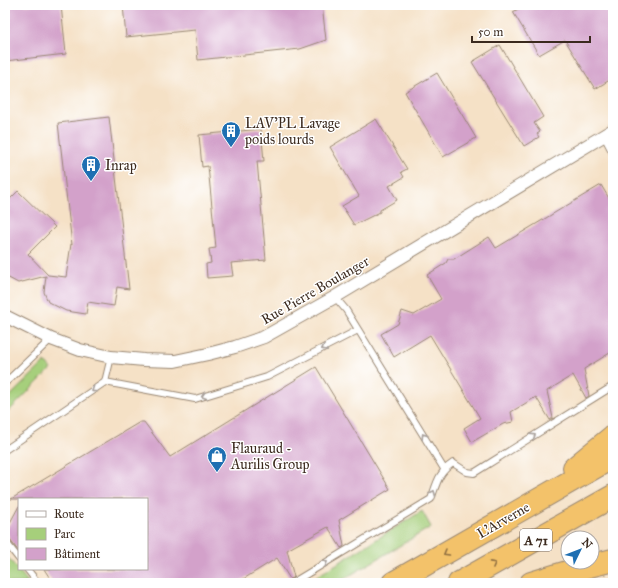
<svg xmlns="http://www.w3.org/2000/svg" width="618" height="588" font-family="'IM FELL Great Primer',serif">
<rect width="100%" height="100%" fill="#fff"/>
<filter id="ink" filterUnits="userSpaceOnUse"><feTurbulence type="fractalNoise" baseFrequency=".025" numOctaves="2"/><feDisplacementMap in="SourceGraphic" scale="8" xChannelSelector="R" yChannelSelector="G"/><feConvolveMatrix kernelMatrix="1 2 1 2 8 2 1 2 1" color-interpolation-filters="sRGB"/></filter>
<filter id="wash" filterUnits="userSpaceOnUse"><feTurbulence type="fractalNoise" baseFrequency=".012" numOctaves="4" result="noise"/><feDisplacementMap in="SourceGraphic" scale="16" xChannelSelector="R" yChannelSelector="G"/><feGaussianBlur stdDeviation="0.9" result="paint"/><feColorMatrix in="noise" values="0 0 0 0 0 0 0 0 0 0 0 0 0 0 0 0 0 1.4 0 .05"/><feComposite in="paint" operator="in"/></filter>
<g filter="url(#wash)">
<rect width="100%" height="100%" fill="#f5e1c6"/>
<path fill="#a6cf7b" stroke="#707c4c" d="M45,362L51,369L5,415V401Z
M422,511L431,527L337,583H306Z
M5,554L29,583H5Z"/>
<g id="blocks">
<path fill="#d3a1ca" d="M5,5H61L66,54L5,61Z
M123,5H322L326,40L300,49L198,60L195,30L126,37Z
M525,5H613V78L595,89L565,40L539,55L513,12Z
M500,45L543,117L534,123L540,132L537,134L539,137L524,146L472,62Z
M437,73L476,138L443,157L405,92Z
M109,117L129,289L117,287L114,306L88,302L86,314L66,311L48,302L44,292L46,276L18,283L5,276V204L18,191L55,227L28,254L48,275L66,277L71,244L72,245L58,123Z
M376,119L407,169L401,172L404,177L389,186L397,200L380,210V212L354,225L342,206L359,196L330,147Z
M261,129L264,161H257L266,260L231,263L233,276L207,278L206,264L211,263L209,249L216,248L208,166L202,167L199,135Z
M601,185L613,205V351L584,369L589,396L586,398L573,375L547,391L553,418L550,420L536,397L511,412L513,422L503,424L472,442L464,428L480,418L430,335L394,357L381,334L398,324L402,311L414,315L441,299L427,275L446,263L448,259H454L489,237L496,248Z
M316,367L390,489L339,520L344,546L341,548L328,527L287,550L294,577L290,579L277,558L237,583H53L44,569H147V499H11L140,422H144L170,457Z
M19,506V552L10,540L6,530Z"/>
</g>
</g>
<g filter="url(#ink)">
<use href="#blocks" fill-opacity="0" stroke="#988672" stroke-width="1"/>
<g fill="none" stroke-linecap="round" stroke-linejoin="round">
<defs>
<path id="service" d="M604,136L613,153
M335,297L346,310L444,469
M105,382L195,399L267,377L358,330
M5,383L51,339
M5,450L105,382L111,357
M5,541L19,559
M27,569L38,583
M292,583L431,499C437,483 438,473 453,463L467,472L474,473L613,386"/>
<path id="minor" d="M5,316L51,339L80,350L111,357L144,360L175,361L208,354L235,347L264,337L335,297L613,130"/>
<path id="motorway" d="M574,468L613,436
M393,583L613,457
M459,583L613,496
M531,583L577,569L613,560"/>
</defs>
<use href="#service" stroke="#988672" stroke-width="8"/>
<use href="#minor" stroke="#988672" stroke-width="14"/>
<use href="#motorway" stroke="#988672" stroke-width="24"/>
<use href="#service" stroke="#fff" stroke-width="6"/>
<use href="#minor" stroke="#fff" stroke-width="12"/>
<use href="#motorway" stroke="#f3c26a" stroke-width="22"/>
</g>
<defs><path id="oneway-chevron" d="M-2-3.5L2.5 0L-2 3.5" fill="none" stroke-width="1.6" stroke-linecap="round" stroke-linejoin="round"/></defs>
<g stroke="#a79f9a">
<use href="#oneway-chevron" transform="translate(324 348) rotate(153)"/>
<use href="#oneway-chevron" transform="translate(94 390) rotate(146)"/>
<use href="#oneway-chevron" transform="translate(204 396) rotate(163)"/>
<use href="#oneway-chevron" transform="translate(424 436) rotate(-122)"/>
<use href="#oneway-chevron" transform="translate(533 436) rotate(-32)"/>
<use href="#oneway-chevron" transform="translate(433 493) rotate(-68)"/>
<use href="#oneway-chevron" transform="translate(325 563) rotate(-31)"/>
</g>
<g stroke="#8e6e40">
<use href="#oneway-chevron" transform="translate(446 553) rotate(150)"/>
<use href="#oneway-chevron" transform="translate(493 564) rotate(-29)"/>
</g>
</g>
<defs>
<symbol id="building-pin" viewBox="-11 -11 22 30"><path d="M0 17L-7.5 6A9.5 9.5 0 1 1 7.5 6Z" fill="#1f6fb2" stroke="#fff"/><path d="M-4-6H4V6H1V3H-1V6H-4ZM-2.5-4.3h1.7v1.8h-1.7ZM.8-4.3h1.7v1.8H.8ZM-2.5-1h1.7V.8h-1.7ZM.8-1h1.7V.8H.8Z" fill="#fff"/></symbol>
<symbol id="shop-pin" viewBox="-11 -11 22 30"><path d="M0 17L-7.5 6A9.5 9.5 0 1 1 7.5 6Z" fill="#1f6fb2" stroke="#fff"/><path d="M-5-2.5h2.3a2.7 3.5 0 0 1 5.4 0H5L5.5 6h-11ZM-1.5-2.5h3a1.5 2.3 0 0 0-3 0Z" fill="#fff"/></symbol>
</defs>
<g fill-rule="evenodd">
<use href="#building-pin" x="220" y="120" width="22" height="30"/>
<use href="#building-pin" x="80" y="154" width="22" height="30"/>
<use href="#shop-pin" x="206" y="445" width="22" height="30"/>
</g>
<g text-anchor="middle" stroke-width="3" stroke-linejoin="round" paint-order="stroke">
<rect fill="#fff" stroke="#766a62" stroke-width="1" x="520" y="529" width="32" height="22" rx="3"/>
<g font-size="13" font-weight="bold" fill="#3b2a1e">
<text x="536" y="545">A 71</text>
</g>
<g font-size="14" fill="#3b2a1e" stroke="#fff" text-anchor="start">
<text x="245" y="128">LAV'PL Lavage<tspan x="245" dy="16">poids lourds</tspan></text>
<text x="105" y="170">Inrap</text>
<text x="231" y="453">Flauraud -<tspan x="231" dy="16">Aurilis Group</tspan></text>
</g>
<g font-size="14" fill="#3b2a1e" stroke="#fff">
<text transform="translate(315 290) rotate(-30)" y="5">Rue Pierre Boulanger</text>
<text transform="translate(503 520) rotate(-30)" y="5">L'Arverne</text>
</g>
</g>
<rect width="618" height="588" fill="none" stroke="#fff" stroke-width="20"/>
<rect x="18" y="498" width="130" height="72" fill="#ffffff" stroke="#b1aaa5"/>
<rect x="26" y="511" width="20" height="6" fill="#ffffff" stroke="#b1aaa5"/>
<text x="54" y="518" font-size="12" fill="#3b2a1e">Route</text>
<rect x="26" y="528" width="20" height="12" fill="#a6cf7b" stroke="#b1aaa5"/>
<text x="54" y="538" font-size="12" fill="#3b2a1e">Parc</text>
<rect x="26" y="548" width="20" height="12" fill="#d3a1ca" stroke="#b1aaa5"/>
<text x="54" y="558" font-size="12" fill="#3b2a1e">Bâtiment</text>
<g transform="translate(580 550) rotate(47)"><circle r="19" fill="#ffffff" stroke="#b1aaa5"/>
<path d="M0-3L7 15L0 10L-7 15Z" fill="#1f6fb2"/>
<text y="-6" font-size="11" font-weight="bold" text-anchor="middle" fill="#3b2a1e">N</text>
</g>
<path d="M472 36v6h118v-6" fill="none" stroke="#3b2a1e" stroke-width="2"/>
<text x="478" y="36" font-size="12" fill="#3b2a1e" stroke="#ffffff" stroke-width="3" paint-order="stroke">50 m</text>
</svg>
